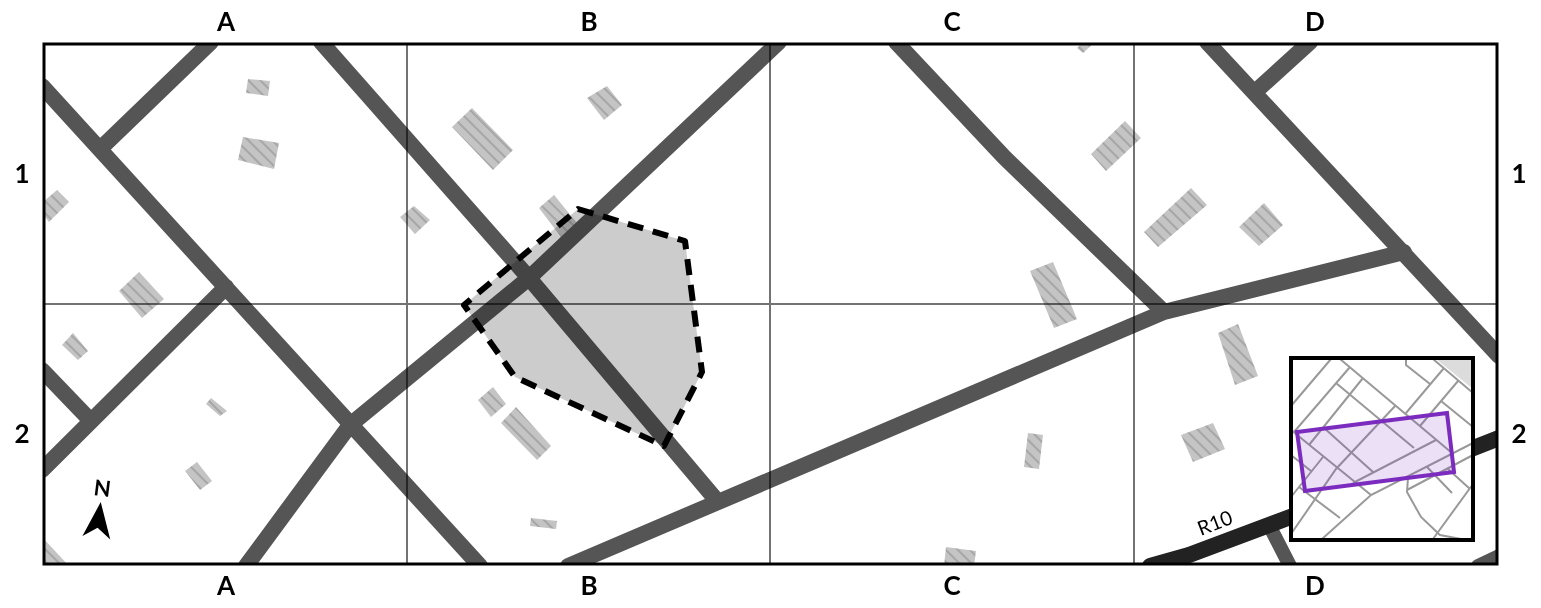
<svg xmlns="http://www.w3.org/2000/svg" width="1541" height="608" font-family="Lato,sans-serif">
<defs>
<pattern id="building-back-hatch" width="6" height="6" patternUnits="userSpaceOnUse" patternTransform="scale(2)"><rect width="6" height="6" fill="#c4c4c4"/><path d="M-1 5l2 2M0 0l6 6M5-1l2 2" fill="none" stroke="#a7a7a7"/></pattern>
</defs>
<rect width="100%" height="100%" fill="#fff"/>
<path fill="url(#building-back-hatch)" d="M1083,42H1095L1083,53L1077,48Z
M248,79L270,81L268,96L246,93Z
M607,86L622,105L604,120L587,98Z
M472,108L513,150L493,170L452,127Z
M1125,121L1141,138L1106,171L1091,154Z
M243,137L279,143L274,169L238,160Z
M1191,188L1207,205L1158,247L1144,232Z
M57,190L69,202L49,222L42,213V203Z
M554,195L577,223L561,237L539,208Z
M1264,203L1283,225L1259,246L1239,227Z
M414,206L430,220L415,234L400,217Z
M1053,262L1077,319L1054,328L1030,271Z
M139,272L164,299L142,318L119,291Z
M1238,324L1258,376L1235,385L1218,333Z
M73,333L88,351L78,360L62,345Z
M493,387L506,404L491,417L478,400Z
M211,398L227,411L220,416L206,404Z
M516,407L551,446L537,460L501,423Z
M1213,423L1225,449L1193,462L1181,435Z
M1028,433L1043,435L1039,469L1024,467Z
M197,462L212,481L200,490L185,471Z
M531,518L557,521L556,529L530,526Z
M42,537L69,566H42Z
M946,547L976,551L974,566H944Z"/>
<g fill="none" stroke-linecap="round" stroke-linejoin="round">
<path stroke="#555" stroke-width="14" d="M1269,525L1290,566
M1478,566L1499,556"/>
<path stroke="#555" stroke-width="16" d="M321,42L529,278L718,502
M896,42L1004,157L1164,312
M1207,42L1499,356
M42,86L480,566
M1255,92L1310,42
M100,149L211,42
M42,370L91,421
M42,470L226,287
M246,566L350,425L529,278L779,42
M568,566L1164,312L1404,252"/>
<path stroke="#222" stroke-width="16" d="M1471,449L1499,438
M1150,566L1189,555L1293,516"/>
</g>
<path fill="#000" fill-opacity="0.2" stroke="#000" stroke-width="6" stroke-dasharray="16 10" stroke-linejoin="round" d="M578,209L685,241L702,372L664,446L515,377L464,305Z"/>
<path fill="none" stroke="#000" stroke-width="2" stroke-opacity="0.55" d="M407,42V566M770,42V566M1134,42V566M42,304H1499"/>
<g text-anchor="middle" stroke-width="6" stroke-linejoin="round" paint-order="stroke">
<g font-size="20" fill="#000" stroke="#fff">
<text transform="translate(1215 523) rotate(-21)" y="7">R10</text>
</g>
</g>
<g transform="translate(1291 358)">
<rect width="182" height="182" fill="#fff"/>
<path d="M145,1H182V31Z" fill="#dcdcdc"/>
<path fill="none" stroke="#999" stroke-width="2" d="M49,1L161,95M115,1V7L139,26M142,1L182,35M45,25L123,90M150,43L182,69M0,48L40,1M115,55L153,10M129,68L167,23M32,69L82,114M0,72L80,137M3,74L59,9M18,87L72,20M0,97L20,113M136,109L161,135M157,111L179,131M117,120L116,134L130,159L149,177L170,181M62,125L145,82M8,129L49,160M116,132L182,97M0,139L32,99M0,176L45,111L105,47M31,181L80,137L182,85M142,181L182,126"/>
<path fill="#7b2cbf" fill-opacity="0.15" stroke="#7b2cbf" stroke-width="4" d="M156,55L163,114L14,133L6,74Z"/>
<rect width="182" height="182" fill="none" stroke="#000" stroke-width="4"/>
</g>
<rect width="1541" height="608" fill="none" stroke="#ffffff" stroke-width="88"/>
<g transform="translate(100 508) rotate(7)" stroke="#ffffff" stroke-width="6" paint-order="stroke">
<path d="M0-6L14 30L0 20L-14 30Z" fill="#000000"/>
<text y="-12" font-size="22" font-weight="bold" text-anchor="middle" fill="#000000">N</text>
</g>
<rect x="44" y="44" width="1453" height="520" fill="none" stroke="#000" stroke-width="3"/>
<g font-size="26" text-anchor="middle" font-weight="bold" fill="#000">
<text x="226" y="31">A</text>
<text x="589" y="31">B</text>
<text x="952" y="31">C</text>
<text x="1315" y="31">D</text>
<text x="22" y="183">1</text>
<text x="1519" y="183">1</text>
<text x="22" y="443">2</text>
<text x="1519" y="443">2</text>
<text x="226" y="595">A</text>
<text x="589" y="595">B</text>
<text x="952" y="595">C</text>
<text x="1315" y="595">D</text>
</g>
</svg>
